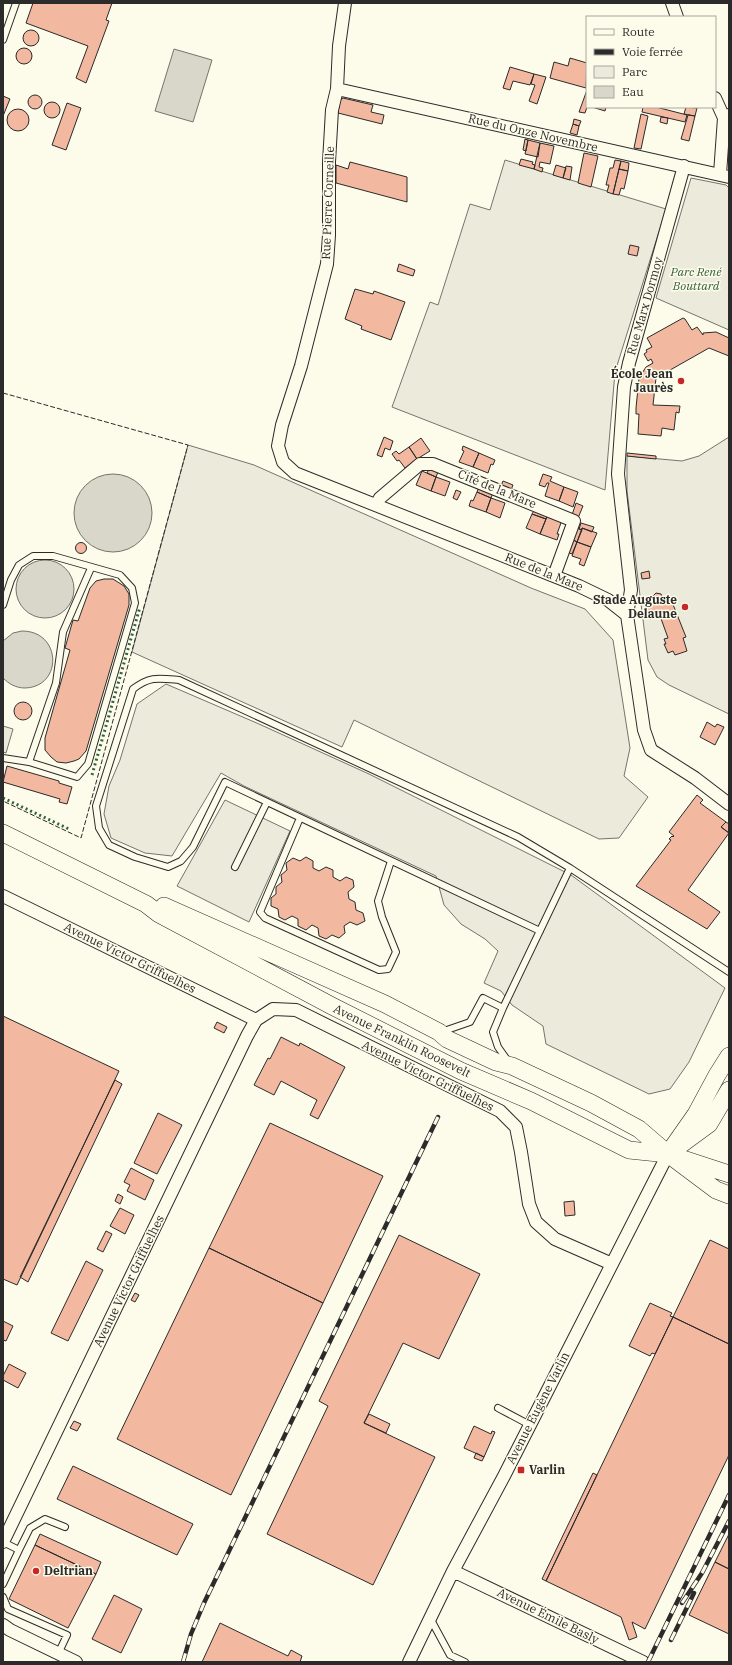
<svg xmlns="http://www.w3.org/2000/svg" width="732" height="1665" font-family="'IBM Plex Serif',serif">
<rect width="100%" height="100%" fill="#fdfbea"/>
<path fill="#ecebdb" stroke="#74746e" d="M505,160L666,209L615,372L605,490L392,407L430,302L438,305L470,204L490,210Z
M691,178L726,185L729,188V330L656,298Z
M729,437V714L669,685L657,677L648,660L627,491V456L682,461L699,456Z
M188,445L254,465L531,588L585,609L613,640L630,748L624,776L648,797L619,838L599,839L354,720L342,747L132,652Z"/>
<path fill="#eceadb" stroke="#74746e" d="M166,684L259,724L369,774L571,875L725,988L689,1062L670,1089L649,1094L546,1044L543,1026L512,1005L501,991L484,983L498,951L485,939L461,924L444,905L436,876L244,786L221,773L172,856L145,853L111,838L104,814L109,786L120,760L137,704Z
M3,726L13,729L6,753L3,752Z
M225,800L290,831L249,922L177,886Z"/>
<path fill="#d8d7c9" stroke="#74746e" d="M174,49L212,60L193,122L155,111Z
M74 513a39 39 0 1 1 78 0a39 39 0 1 1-78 0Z
M16 589a29 29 0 1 1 58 0a29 29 0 1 1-58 0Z
M22,631C62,631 63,687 25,688C16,688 9,684 3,678V641L13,633Z"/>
<path fill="#f2b8a0" stroke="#2b2b2b" d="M33,3H112L106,20L109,21L86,83L76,78L88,46L26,23Z
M23 38a8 8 0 1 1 16 0a8 8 0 1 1-16 0Z
M16 56a8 8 0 1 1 16 0a8 8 0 1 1-16 0Z
M570,58L587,63L586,88L550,78L554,62L568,66Z
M510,67L534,74L530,85L513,81L510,90L503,88Z
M534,74L546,77L537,104L529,101L535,85L531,84Z
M587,90V107L585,113L579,112Z
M28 102a7 7 0 1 1 14 0a7 7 0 1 1-14 0Z
M3,96L10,99L3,116Z
M343,98L373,105L371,112L384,115L382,124L338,113L340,100Z
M44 110a8 8 0 1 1 16 0a8 8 0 1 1-16 0Z
M67,103L81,108L66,150L52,145Z
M592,107H606L605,111Z
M643,107H656L687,115L685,122L642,112Z
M686,107L697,108L695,116L684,114Z
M7 120a11 11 0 1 1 22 0a11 11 0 1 1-22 0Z
M641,114L648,116L641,149L634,148Z
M688,115L695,116L689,141L681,139Z
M661,117L668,118L667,124L660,122Z
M574,119L581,121L579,126L573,124Z
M573,124L579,126L577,135L570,133Z
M525,139L528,140L526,151L523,150Z
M528,140L540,143L538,157L525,154Z
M540,143L554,146L550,164L540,162L539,167L543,168L542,172L534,169Z
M584,153L598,156L591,187L578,183Z
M521,159L533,162L532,164L535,165L534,169L519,165Z
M615,160L621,161L613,194L607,192L609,185H606L610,168H613Z
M621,161L629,163L628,171L619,169Z
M350,162L407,177V202L336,183V165L348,169Z
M556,165L566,168L563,178L553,175Z
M566,166L572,167L570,180L563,178Z
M619,169L628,171L624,189L621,188L619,195L613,194Z
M630,245L639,247L637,256L628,254Z
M399,264L415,270L413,276L397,271Z
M355,289L373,294L374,291L405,302L391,340L361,329L362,326L345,319Z
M683,318L685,319L692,330L697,327L703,335V333L716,332L729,338V356L709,348L656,378L653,405L680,406L679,413L676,412L674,430L662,428L661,436L638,434L639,414H636V408L639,378L646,367L653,363L651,359L648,361L644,354L647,352L646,350L652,347L647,338Z
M384,437L393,441L390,450L385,448L382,457L377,455Z
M421,438L430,451L417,459L409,447Z
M463,446L479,453L473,467L459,462L464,451L462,450Z
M409,447L417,459L405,468L399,460L397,461L392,454L396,451L399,454Z
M479,453L495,460L493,465L491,464L488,473L473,467Z
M627,453L656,456V459L627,456Z
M429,469L438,472L436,477L427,473Z
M422,471L436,477L431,491L416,485Z
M543,474L552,477L550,481L564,487L559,501L545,496L549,483H547L545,487L539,485Z
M436,477L450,482L445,496L431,491Z
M503,481L513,485L511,490L501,486Z
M479,487L493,493L491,498L477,492Z
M564,487L578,492L573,507L559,501Z
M456,490L461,492L457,500L453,498Z
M477,492L491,498L486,512L469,506L471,500L473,501Z
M491,498L505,503L500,518L486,512Z
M576,503L583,506L578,518L572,515Z
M535,509L548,514L546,519L532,514Z
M532,514L546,519L540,534L526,528Z
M548,514L562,520L557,534H559L557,540L540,534Z
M581,523L594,527L592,532L582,528V530L579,529Z
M577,528L582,530L577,542L573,540Z
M582,528L597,533L591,547L577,542Z
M572,539L577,542L572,554L567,552Z
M577,542L591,547L584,566L579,564L581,559L572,556Z
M75.5 548a5.5 5.5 0 1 1 11 0a5.5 5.5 0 1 1-11 0Z
M649,571L650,578L642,579L641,573Z
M104,579H113L124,586L129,594V605L86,751L79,759L74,761L66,763L57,762L51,757L45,750V738L70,650L65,648L73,620L78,621L90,588L96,581Z
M656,593L661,594L663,598L669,597L672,602L686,637L683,638L687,651L675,655L673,651L668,653L664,644H666L664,639L668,638L659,613L657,614L656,617L650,619L645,605L654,601L653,596Z
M14 711a9 9 0 1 1 18 0a9 9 0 1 1-18 0Z
M707,722L715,727L717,724L724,727L715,745L700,737Z
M7,766L59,781V783L72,787L67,804L59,802L60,799L3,782Z
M697,795L703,800L700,803L726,822L721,827L729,833L688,890L720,912L707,929L636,886L671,840L669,839L672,836L673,837L674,836L669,832Z
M726,822L729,824V833L721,827Z
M306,857L313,861V868L319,871L326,867L333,870V877L340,881L346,877L353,880L354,887L348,892L349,899L355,902L356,910L363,913L365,921L357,925L350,922L344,926L345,933L339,938L332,935L326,939L319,936L318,928L312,925L306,930L298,926V919L292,916L285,920L279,917L278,909L271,906V898L276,894V887L282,882L281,875L287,870L286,863L293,858L300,861Z
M3,1016L119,1071L17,1285L3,1279Z
M217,1022L227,1027L224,1033L214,1028Z
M281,1037L299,1046L300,1043L345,1067L318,1119L310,1115L317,1100L281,1081L274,1095L254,1085L268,1058L270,1059Z
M115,1080L122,1084L28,1282L20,1277Z
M158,1113L182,1125L157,1174L134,1163Z
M270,1123L383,1176L323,1303L209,1248Z
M131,1168L154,1180L145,1200L127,1191L130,1185L124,1182Z
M118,1194L123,1197L120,1204L115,1201Z
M574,1201L575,1215L565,1216L564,1202Z
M120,1208L134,1215L125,1234L110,1226Z
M106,1231L112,1234L103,1252L97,1249Z
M399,1235L480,1274L439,1359L403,1343L364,1423L435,1457L373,1585L267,1534L328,1406L319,1401Z
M710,1240L729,1249V1344L673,1317Z
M209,1248L323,1303L231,1495L117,1439Z
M86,1261L103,1270L68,1341L51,1333Z
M135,1293L139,1295L135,1302L131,1300Z
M650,1303L672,1313L670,1316L673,1317L655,1354L652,1353L650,1356L629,1346Z
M673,1317L729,1344V1455L645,1629L632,1622L637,1637L629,1640L621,1617L546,1581Z
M3,1321L13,1326L6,1341L3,1340Z
M9,1364L26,1373L18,1388L3,1380V1376Z
M369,1414L390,1424L386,1433L364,1423Z
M74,1421L81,1424L77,1431L70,1428Z
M474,1426L491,1434L492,1431L495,1432L484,1457L464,1448Z
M476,1453L484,1457L482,1461L474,1458Z
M73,1466L193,1524L177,1555L57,1499Z
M593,1473L597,1475L546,1581L542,1579Z
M40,1534L101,1562L96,1574L35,1545Z
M729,1534V1569L715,1562Z
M35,1545L96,1574L68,1628L9,1599Z
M715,1562L729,1569V1634L689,1615Z
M114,1595L142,1609L121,1653L92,1639Z
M220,1623L288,1656L291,1650L302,1656L300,1662H202Z"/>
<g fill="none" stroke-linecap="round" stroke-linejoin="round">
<defs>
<path id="lane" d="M3,40L16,3
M3,605L11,580L19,565L33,556H53L120,575L132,588L135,603L88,764L77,777L29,762
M3,758L29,762L56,683L63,632L91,568
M300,818L260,912L265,918L379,970L388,969L396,952L382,917L378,901L391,861
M235,867L267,802
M540,931L225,782L193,847L181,861L168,867L135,857L109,845L99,828L96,806L133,689C150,676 158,678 179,680L518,837L570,868
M503,1008L570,868L729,972
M441,1032L470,1022L483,998L503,1008L493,1032L498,1047L508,1061
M498,1408L530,1425
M3,1542L19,1550L30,1528L45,1519L65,1527
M3,1584L19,1550
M3,1597L8,1609L67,1635L58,1654
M430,1618L450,1655L465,1662"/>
<path id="street" d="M345,3L339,46L337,89L332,110L329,162V235L327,264L301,366L282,425L278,446L283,462L295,473L579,586L608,600L627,615L644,730L651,750L695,778L729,804
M672,3L677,17
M337,89L729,177
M715,98L724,118
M720,174L724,118L729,115
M376,505L380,498L420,464H433L574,521L554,576
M627,615L631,590L618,474L624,387L629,363L684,166
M3,896L256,1020
M3,1542L247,1036L256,1020L273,1009L296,1010L500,1111L516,1127L521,1152L529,1204L536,1222L555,1239L612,1264
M453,1571L643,1662
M3,1625L10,1630L76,1662
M409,1662L453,1571L504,1476L668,1154"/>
<path id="secondary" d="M3,833L146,904L159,914L332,1006L461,1071L531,1101L629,1150L668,1154L729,1174
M164,906L385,1004L439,1032L447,1039L496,1062L512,1066L591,1103L639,1129L668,1154L716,1190L729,1195
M679,1146L709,1124L729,1090
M668,1154L696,1114L717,1075L729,1056"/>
</defs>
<use href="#lane" stroke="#2b2b2b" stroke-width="8"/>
<use href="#street" stroke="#2b2b2b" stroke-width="14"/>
<use href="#secondary" stroke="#2b2b2b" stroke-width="18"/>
<use href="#lane" stroke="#fdfbea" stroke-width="6"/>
<use href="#street" stroke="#fdfbea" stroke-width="12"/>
<use href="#secondary" stroke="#fdfbea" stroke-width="17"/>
<defs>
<path id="rail" d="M682,1603L702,1573L729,1521
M671,1640L694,1593
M183,1662L191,1634L204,1603L438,1117
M648,1662L729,1495"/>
</defs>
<use href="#rail" stroke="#2b2b2b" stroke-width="4.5"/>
<use href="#rail" stroke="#fdfbea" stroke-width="3" stroke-dasharray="9" stroke-linecap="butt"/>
<path stroke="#34623c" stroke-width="3" stroke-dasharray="2 3" stroke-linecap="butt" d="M92,775L140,607
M3,798L69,829"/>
<path stroke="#2b2b2b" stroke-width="1" stroke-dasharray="5 2" stroke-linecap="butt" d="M3,393L188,445L81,838L3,801"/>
</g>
<g fill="#c62828" stroke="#fdfbea" stroke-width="1.5">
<circle cx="681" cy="381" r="4"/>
<circle cx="685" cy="607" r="4"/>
<rect x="517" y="1466" width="8" height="8" rx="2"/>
<circle cx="36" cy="1571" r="4"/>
</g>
<g text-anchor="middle" stroke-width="3" stroke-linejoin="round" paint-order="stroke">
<g font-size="12" fill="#2b2b2b" stroke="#fdfbea">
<text transform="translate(533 133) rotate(13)" y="4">Rue du Onze Novembre</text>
<text transform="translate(328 203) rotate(-88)" y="4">Rue Pierre Corneille</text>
<text transform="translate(645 306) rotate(-74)" y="4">Rue Marx Dormoy</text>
<text transform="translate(497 489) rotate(22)" y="4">Cité de la Mare</text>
<text transform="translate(544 572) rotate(22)" y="4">Rue de la Mare</text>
<text transform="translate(130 958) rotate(26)" y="4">Avenue Victor Griffuelhes</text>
<text transform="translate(402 1041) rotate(26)" y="4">Avenue Franklin Roosevelt</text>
<text transform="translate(428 1076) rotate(26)" y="4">Avenue Victor Griffuelhes</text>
<text transform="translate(129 1281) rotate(-64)" y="4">Avenue Victor Griffuelhes</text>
<text transform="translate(538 1408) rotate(-63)" y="4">Avenue Eugène Varlin</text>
<text transform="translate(548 1616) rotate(26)" y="4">Avenue Émile Basly</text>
</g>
<g font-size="12" font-style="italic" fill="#34623c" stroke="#fdfbea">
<text x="696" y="276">Parc René<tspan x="696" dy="14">Bouttard</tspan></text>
</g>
<g font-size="12" font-weight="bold" fill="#2b2b2b" stroke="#fdfbea" text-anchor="end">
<text x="673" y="378">École Jean<tspan x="673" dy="14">Jaurès</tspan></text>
<text x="677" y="604">Stade Auguste<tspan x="677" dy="14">Delaune</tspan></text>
<text x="529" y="1474" text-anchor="start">Varlin</text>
<text x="44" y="1575" text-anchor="start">Deltrian</text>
</g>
</g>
<rect width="732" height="1665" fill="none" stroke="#2b2b2b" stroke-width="8"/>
<rect x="586" y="16" width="130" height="92" fill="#fdfbea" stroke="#a9a89e"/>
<rect x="594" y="29" width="20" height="6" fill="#fdfbea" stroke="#a9a89e"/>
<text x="622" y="36" font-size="12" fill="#2b2b2b">Route</text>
<rect x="594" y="49" width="20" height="6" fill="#2b2b2b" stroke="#a9a89e"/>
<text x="622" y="56" font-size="12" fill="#2b2b2b">Voie ferrée</text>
<rect x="594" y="66" width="20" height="12" fill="#ecebdb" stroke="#a9a89e"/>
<text x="622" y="76" font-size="12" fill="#2b2b2b">Parc</text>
<rect x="594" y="86" width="20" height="12" fill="#d8d7c9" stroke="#a9a89e"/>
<text x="622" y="96" font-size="12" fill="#2b2b2b">Eau</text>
</svg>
